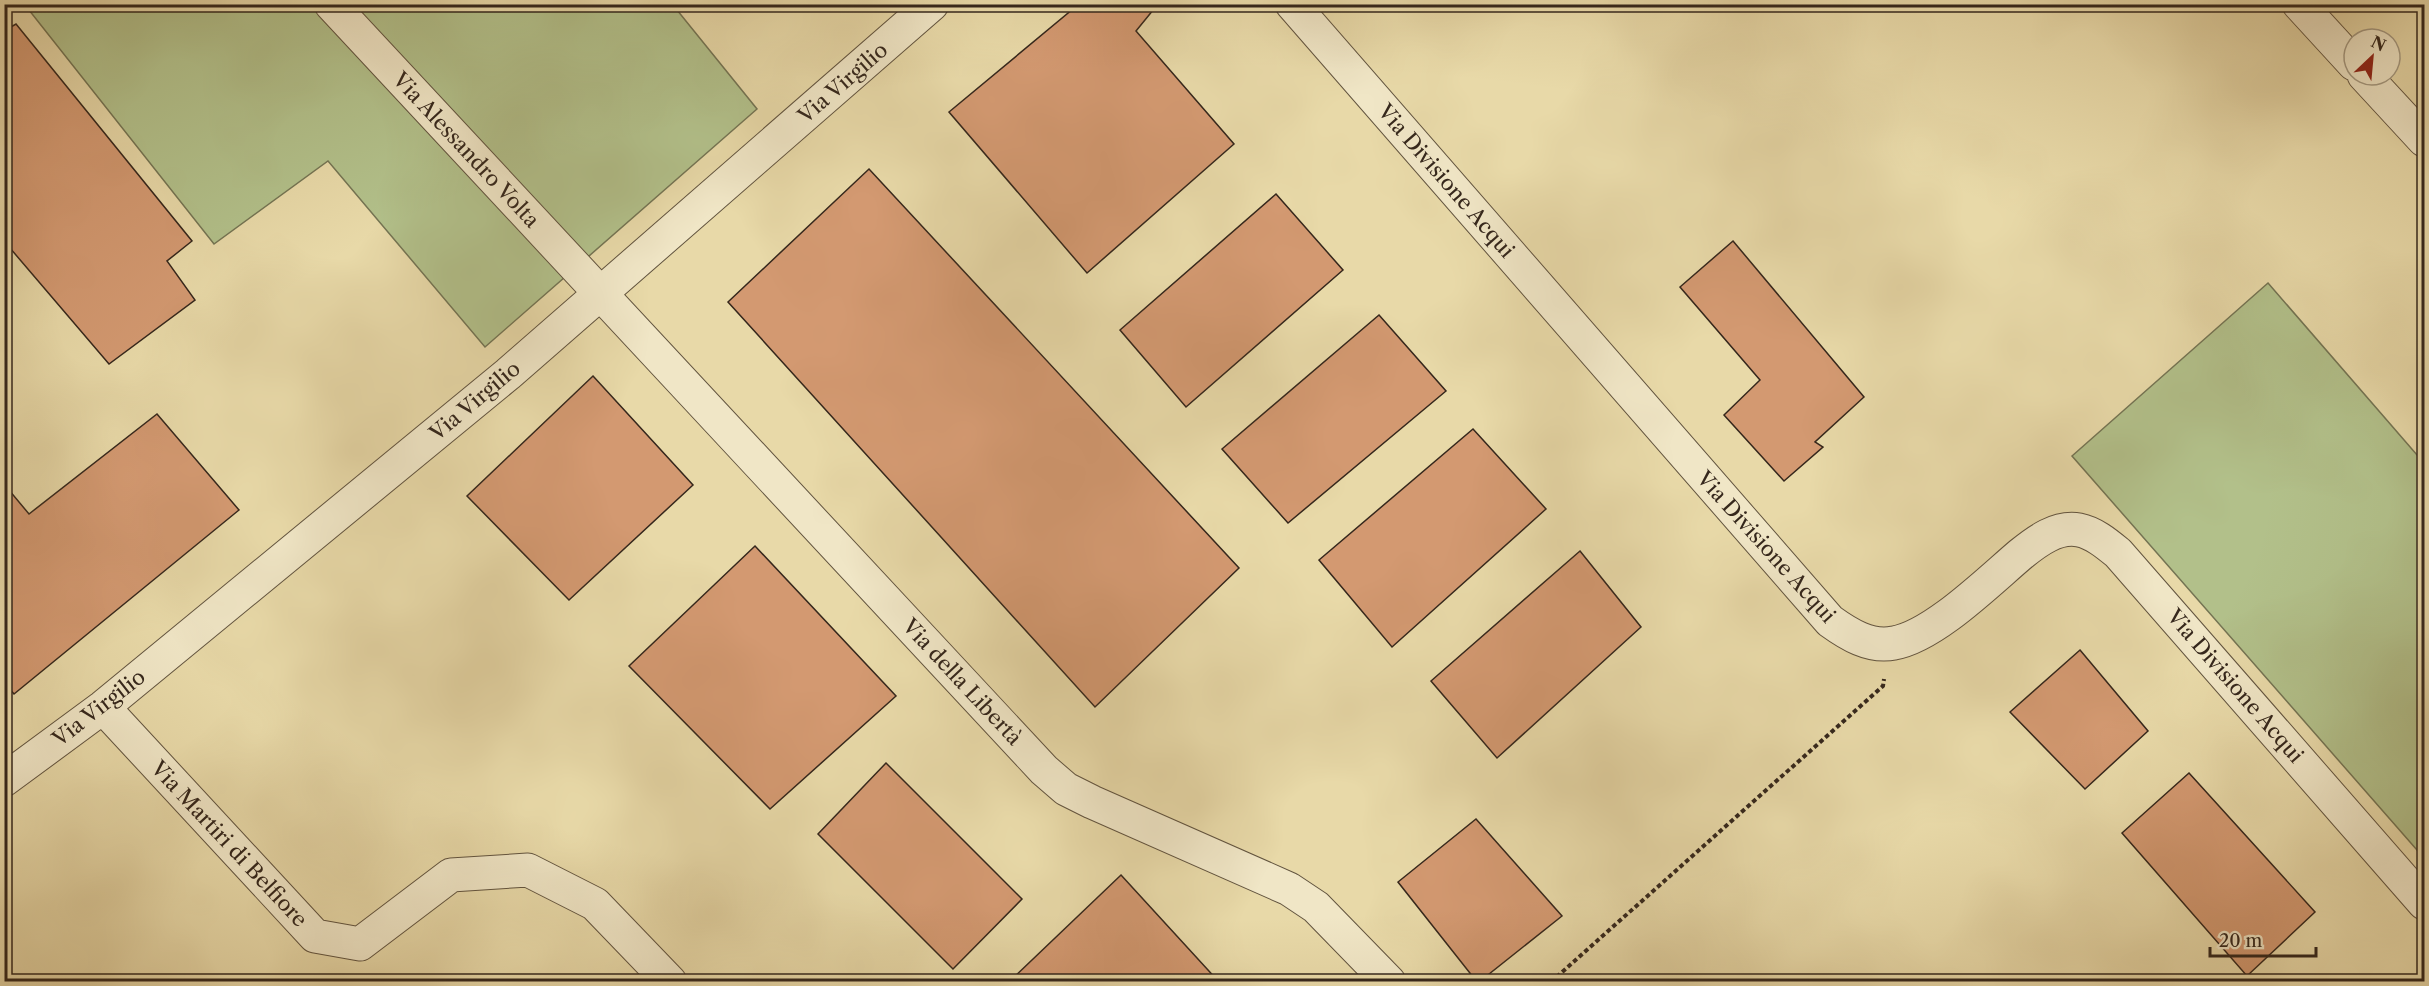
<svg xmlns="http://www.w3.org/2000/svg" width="2429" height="986" font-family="'Libre Caslon Text',serif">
<rect width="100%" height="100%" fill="#e8d9a8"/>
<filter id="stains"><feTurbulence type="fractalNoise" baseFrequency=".00333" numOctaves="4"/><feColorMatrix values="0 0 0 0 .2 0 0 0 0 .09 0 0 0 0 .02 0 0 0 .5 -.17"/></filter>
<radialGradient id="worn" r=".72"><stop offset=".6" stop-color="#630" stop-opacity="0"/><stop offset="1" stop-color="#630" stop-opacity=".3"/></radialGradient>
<path fill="#b2c08a" stroke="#747453" stroke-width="1.5" d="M25,5H673L757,109L485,347L328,161L214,244Z
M2268,283L2424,463V858L2072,456Z"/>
<path fill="#d39971" stroke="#35271c" stroke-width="1.5" d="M1079,4H1158L1136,31L1234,144L1087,273L949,112Z
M16,24L192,241L167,261L195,300L109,364L4,241V31Z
M869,169L1239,568L1095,707L728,302Z
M1276,194L1343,270L1186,407L1120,330Z
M1733,241L1864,397L1815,442L1823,447L1784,481L1724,415L1760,380L1680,287Z
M1379,315L1446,391L1288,523L1222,449Z
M593,376L693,485L569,600L467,496Z
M157,414L239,510L14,694L4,682V484L29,514Z
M1473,429L1546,509L1392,647L1319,560Z
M755,546L896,696L770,809L629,666Z
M1580,551L1641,627L1497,758L1431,681Z
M2080,650L2148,731L2085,789L2010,712Z
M886,763L1022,899L953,969L818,834Z
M2189,773L2315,912L2247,976L2122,833Z
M1476,819L1562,916L1479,982H1477L1398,882Z
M1121,875L1219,982H1009Z"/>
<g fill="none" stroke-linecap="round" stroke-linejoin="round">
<defs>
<path id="street" d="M331,4L1044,770L1066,789L1092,802L1289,889L1316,907L1389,982
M1292,4L1830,621C1848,634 1870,648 1894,643C1934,636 1989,581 2021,554C2037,541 2057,526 2079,530C2094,533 2107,544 2118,553L2424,903
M2299,4L2354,64
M2364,75L2424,140
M103,707L315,936L360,944L451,875L528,870L595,904L670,982
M4,780L103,707L508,374L932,4"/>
</defs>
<use href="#street" stroke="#62543f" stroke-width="35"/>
<path stroke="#35271c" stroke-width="4" stroke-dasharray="4.5 3" stroke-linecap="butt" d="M1551,982L1883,686L1884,679"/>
<use href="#street" stroke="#f0e6c6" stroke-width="33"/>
</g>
<g text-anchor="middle" stroke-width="5" stroke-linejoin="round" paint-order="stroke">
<g font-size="21" fill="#35271c" stroke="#f0e6c6">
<text transform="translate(843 83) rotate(-41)" y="7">Via Virgilio</text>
<text transform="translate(466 150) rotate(47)" y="7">Via Alessandro Volta</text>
<text transform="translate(1446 181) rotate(49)" y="7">Via Divisione Acqui</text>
<text transform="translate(475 401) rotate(-40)" y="7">Via Virgilio</text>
<text transform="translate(1766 547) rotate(48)" y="7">Via Divisione Acqui</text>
<text transform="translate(962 682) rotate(47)" y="7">Via della Libertà</text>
<text transform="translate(2235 686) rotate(49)" y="7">Via Divisione Acqui</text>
<text transform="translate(99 708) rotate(-38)" y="7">Via Virgilio</text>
<text transform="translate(229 844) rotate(47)" y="7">Via Martiri di Belfiore</text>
</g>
</g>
<rect width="2429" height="986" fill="none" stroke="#e8d9a8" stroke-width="24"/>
<rect x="6" y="6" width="2417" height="974" fill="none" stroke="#35271c" stroke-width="3"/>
<rect x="12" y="12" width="2405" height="962" fill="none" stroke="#35271c" stroke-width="1.5"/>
<g transform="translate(2372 57) rotate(26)"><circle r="28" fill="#f0e6c6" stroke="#a59a82" stroke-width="1.5"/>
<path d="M0-4.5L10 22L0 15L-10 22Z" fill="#8f2418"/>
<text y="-9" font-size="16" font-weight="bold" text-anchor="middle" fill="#35271c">N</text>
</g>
<path d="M2210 947v9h106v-9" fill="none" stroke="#35271c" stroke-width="3"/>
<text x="2219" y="947" font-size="18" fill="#35271c" stroke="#f0e6c6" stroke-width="4.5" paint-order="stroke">20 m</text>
<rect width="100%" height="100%" filter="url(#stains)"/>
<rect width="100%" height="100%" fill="url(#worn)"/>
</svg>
